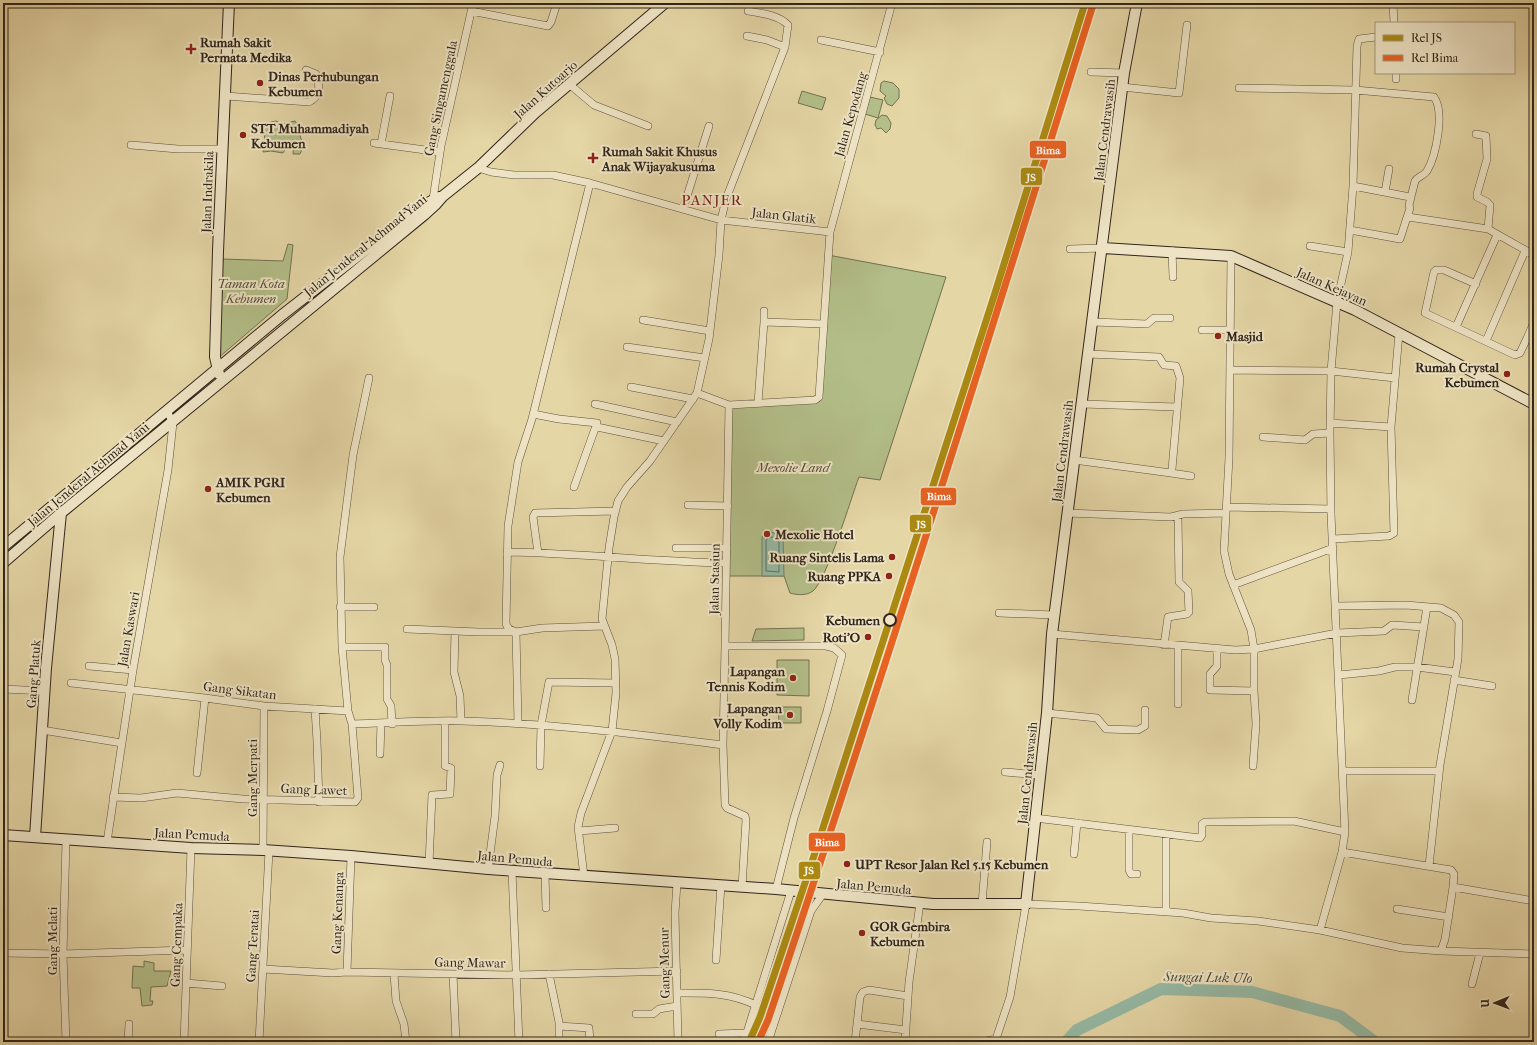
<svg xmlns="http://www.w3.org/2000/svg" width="1537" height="1045" font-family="'IM FELL French Canon',serif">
<rect width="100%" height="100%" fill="#e5d6a6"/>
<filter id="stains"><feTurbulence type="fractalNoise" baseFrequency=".005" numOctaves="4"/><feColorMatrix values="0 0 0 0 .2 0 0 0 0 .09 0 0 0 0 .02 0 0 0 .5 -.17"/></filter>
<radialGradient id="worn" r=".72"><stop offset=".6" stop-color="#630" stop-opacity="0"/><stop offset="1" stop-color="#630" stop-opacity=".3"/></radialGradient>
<path fill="#b3be88" stroke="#727251" d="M884,81L893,83L899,89V98L892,106L887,104L884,98L886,96L880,91L881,83Z
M802,91L826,98L822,110L798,103Z
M870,97L883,100L878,118L865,114Z
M882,115L887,116L891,123L890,129L886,133L881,128L877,129L875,125L876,120Z
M276,121L282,124L295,121C301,128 298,137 304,144L300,154H293L294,144L290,141L283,153L271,151L263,152L265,141L263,124Z
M288,244L293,245L287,299L217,359L222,259L283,261Z
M828,255L946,277L880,480L859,477C851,498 827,579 813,591C806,596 797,595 790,593L784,576H726L729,405L820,401Z
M804,628V640L752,641L756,629Z
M777,660H809V696L777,695Z
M778,707H801V723H779Z
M144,961L154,963V971H171L167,986L151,987L150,1001H153L152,1005L142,1006L140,988H132L133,966L144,967Z"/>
<path fill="#96b9a4" stroke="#6e7e6d" d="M768,532L774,533L777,536H783L784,576H762V537Z"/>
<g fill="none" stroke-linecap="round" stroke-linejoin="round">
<path stroke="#646f5f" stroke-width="1" d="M769,537H772L779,542V572L766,571V541Z"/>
<path stroke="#96b9a4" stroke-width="12" d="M1066,1042L1077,1030L1161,989L1252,992L1340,1016L1375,1042"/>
<defs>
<path id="street" d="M1393,3L1394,23
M471,11L548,26L551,22L557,3
M747,36L767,40L785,47
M821,40L880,52
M1091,72L1124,73
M1396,73V79
M569,84L594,105L648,126
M1122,87L1179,93L1187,25
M1239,88L1355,90L1434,97C1445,112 1436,156 1427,171C1424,176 1418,176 1415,181L1409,205L1410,208L1400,239L1350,230
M226,96L309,102C321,96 320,86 316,74L306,70
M1476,134L1486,136L1487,159L1477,194V197L1487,202L1490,205L1488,229
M374,143L440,152
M381,144L390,96
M131,145L178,149H222
M478,168L491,172L514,175H553L590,183L721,220L830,232
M590,183L532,419L518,462L508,526L506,624L509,629L516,632L542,628L604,626
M1353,186L1410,197
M1385,192L1389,169
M435,202L433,199L441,146L473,3
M683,209L709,126
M1408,217L1488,229L1534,255
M1310,246L1348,252
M1070,249L1103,248
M1172,251L1173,277
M1231,256L1229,458L1224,551L1229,574L1251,630L1254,649V691L1256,724L1253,766
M1476,284L1444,270H1436L1434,272L1425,313L1515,355L1520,353L1528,336L1534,339
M643,320L710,331
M764,322V311
M1093,322L1147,324L1154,318H1170
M1456,327L1497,235
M1202,330H1230
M1528,336L1534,322
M1486,341L1525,251
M627,347L705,358
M1230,370L1331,371L1395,378
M369,378L353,455L340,557L342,647L348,711L352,724C388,723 425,720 461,721C549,723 636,734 723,745L725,805L727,808L745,816L746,820L742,887
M631,387L693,399
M697,393L729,405
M758,403L764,322L824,324
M595,404L677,422
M1082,404L1177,407
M533,414L559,419L597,423L574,487
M1330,423L1391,427
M597,427L664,441
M1263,437L1305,440L1313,434L1330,433
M1074,460L1171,473L1172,469L1180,378L1176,366L1164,365L1159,357L1088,354
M1171,473L1191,476
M688,505L728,506
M1226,507L1331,509
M1067,513L1171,517L1183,514L1226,513
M1333,539L1389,536L1394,533L1391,427L1399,333
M676,548H727
M507,552C581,553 653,562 726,563
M538,553L533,517L535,513L615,511
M1233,585L1333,548
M1336,606L1406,605L1441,608L1454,615L1459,622L1458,659L1440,765L1429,866
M340,607H374
M999,613L1054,615
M407,629L479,632H516L518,723
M455,631L454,672L460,696L461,721
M1052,634L1235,650L1254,649L1337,633L1384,631L1392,625L1424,627
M1164,645L1168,617L1187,614L1189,612L1188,591L1179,582L1178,516
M1178,646V704
M342,647H385V660L387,665V699L391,706L392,724
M1217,649V666L1210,674V690L1254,691
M89,666L133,670
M1339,675L1379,671L1395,667H1417L1455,672
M1454,680L1492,686
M71,683L205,698L264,706L348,711
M3,689L45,691
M1412,700L1427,607
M315,709L317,741L319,802
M1047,713L1097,718L1106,729L1138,730L1145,726V710
M42,730L122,743
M723,745L725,646
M380,754L381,723
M540,766L541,725L549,682L616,683
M1343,771H1439
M1005,772L1040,775
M197,773L205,698
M113,797L141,798L177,793L243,799L355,802L358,798L352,724
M1035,818L1200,838L1202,835V824L1205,822L1294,821L1345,832
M1129,830V870L1131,874H1137
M579,831L615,828
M66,840L63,954L66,1042
M107,842L133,670L168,470L173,423L167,411
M263,850L264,706
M1342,852L1451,870L1454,874L1453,887
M1074,854L1077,823
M429,864L432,795L450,794L451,768L445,766V721
M488,869L495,816L497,775L500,765
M512,871L519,1042
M545,874L546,908
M584,876L578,827L581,813L612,731L616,693L615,659L612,645L602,619L609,548L614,517L618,501L627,487L650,461L697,393L709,339L719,255L721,220L726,199L785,47L788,25C779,15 760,13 748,11
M677,883L675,913L678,1042
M776,889L794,818L827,711L842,655L834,648L826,646H725L729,405L815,400L819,397L830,232L892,3
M982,904L987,842
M1397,909L1449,917
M1166,912V834
M1320,930L1342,852L1345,832L1331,514L1330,433L1331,371L1337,302L1348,252L1353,186L1357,46L1359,39L1376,37
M1441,951L1445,939L1453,887L1534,901
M3,953L63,954L187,950
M716,960L721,885
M263,969L333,973L347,972L517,975L677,971
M347,972L351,856
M394,974L396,1001L404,1024L406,1042
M453,974L456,1042
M549,974L559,1022V1042
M186,983L222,986
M1472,984L1480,953
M677,993C707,993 728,992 756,1005
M636,1014H653L659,1009L677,1006
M857,1024L906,1030
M559,1026L589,1028L590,1042
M719,1034L746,1033
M128,1042L129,1024
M184,1042L191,848
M259,1042L269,851
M744,1042L791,891
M768,1042L811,911L823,894
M855,1042L860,997L863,992L869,990L908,996
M905,1042L909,982L920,903
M982,1042L996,1039
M997,1042L996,1039L1010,997L1026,904L1079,906L1183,913L1211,918L1258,921L1320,930L1402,948L1441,951L1534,954"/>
<path id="secondary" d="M1103,248L1231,256L1355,310L1534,404
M219,374L215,357L218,251L229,3
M3,547L282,315L422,206L439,197
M3,563L61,513L424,215L436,204L443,196L478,168L535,113L665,3
M3,835L191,848L263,850L351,856L488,869L776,889L933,904H1026L1047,713L1052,634L1124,73L1137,3
M35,837L46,668L61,513"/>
</defs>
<use href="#street" stroke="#5e513d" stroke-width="8"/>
<use href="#secondary" stroke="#31251a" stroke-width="12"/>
<use href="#street" stroke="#eee4c5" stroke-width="7"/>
<use href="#secondary" stroke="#eee4c5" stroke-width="10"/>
<defs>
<path id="rail" d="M823,859L967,407"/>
</defs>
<use href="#rail" stroke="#31251a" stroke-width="3.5"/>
<use href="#rail" stroke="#eee4c5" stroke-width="2" stroke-dasharray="6" stroke-linecap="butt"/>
<defs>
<path id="rail-1" d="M749,1042L760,1017L810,868L995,293L1085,3"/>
<path id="rail-2" d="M758,1042L768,1020C881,683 987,344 1093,5"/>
</defs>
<use href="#rail-1" stroke="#eee4c5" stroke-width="10"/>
<use href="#rail-2" stroke="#eee4c5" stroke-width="10"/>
<use href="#rail-1" stroke="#ab8a12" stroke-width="7"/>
<use href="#rail-2" stroke="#e86222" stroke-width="7"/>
</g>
<g fill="#8f2418" stroke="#eee4c5" stroke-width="1.5">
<path d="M189 43h4v4h4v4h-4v4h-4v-4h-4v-4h4z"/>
<circle cx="260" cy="83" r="4"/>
<circle cx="243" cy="135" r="4"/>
<path d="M591 152h4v4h4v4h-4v4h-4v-4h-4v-4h4z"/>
<circle cx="1218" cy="336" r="4"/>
<circle cx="1507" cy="374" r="4"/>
<circle cx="208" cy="489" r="4"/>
<circle cx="767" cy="534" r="4"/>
<circle cx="892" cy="557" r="4"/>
<circle cx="889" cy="576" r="4"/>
<circle cx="868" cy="637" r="4"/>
<circle cx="793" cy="678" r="4"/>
<circle cx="790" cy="715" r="4"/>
<circle cx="847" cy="864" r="4"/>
<circle cx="862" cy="933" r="4"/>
</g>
<circle fill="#eee4c5" stroke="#31251a" stroke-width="2" cx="890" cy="620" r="6"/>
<g text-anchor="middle" stroke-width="4" stroke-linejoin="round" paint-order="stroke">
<g font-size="13" font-weight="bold" fill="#31251a" stroke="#eee4c5" text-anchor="start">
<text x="200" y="47">Rumah Sakit<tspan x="200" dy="15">Permata Medika</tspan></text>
<text x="268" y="81">Dinas Perhubungan<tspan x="268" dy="15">Kebumen</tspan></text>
<text x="251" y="133">STT Muhammadiyah<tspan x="251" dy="15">Kebumen</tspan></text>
<text x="602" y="156">Rumah Sakit Khusus<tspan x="602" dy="15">Anak Wijayakusuma</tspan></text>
<text x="1226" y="341">Masjid</text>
<text x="1499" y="372" text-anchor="end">Rumah Crystal<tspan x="1499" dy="15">Kebumen</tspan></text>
<text x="216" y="487">AMIK PGRI<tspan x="216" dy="15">Kebumen</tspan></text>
<text x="775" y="539">Mexolie Hotel</text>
<text x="884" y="562" text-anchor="end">Ruang Sintelis Lama</text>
<text x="881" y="581" text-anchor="end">Ruang PPKA</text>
<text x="860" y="642" text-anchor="end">Roti'O</text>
<text x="785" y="676" text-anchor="end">Lapangan<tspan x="785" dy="15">Tennis Kodim</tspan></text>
<text x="782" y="713" text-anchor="end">Lapangan<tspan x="782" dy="15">Volly Kodim</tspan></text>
<text x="855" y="869">UPT Resor Jalan Rel 5.15 Kebumen</text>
<text x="870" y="931">GOR Gembira<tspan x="870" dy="15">Kebumen</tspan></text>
</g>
<g font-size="13" fill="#31251a" stroke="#eee4c5">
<text transform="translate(545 89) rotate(-42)" y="5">Jalan Kutoarjo</text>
<text transform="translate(440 98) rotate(-78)" y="5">Gang Singamenggala</text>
<text transform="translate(850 114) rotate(-74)" y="5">Jalan Kepodang</text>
<text transform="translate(1104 130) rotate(-83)" y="5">Jalan Cendrawasih</text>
<text transform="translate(207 192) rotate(-88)" y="5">Jalan Indrakila</text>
<text transform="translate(784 215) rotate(6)" y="5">Jalan Glatik</text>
<text transform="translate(365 245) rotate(-39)" y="5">Jalan Jenderal Achmad Yani</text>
<text transform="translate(1332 286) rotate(24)" y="5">Jalan Kejayan</text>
<text transform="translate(1062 451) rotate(-83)" y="5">Jalan Cendrawasih</text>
<text transform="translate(88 474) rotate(-40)" y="5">Jalan Jenderal Achmad Yani</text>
<text transform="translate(714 579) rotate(-89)" y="5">Jalan Stasiun</text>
<text transform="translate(128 629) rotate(-80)" y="5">Jalan Kaswari</text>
<text transform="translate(33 674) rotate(-86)" y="5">Gang Platuk</text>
<text transform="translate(240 690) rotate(7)" y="5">Gang Sikatan</text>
<text transform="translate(1027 773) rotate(-84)" y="5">Jalan Cendrawasih</text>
<text transform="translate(252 778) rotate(-90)" y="5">Gang Merpati</text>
<text transform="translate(314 789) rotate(2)" y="5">Gang Lawet</text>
<text transform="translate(192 834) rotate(3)" y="5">Jalan Pemuda</text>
<text transform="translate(515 858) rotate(5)" y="5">Jalan Pemuda</text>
<text transform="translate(874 886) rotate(5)" y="5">Jalan Pemuda</text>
<text transform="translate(337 913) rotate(-88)" y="5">Gang Kenanga</text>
<text transform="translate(52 941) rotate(-90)" y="5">Gang Melati</text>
<text transform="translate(176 945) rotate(-88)" y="5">Gang Cempaka</text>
<text transform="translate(252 946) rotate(-87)" y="5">Gang Teratai</text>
<text transform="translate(470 962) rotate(1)" y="5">Gang Mawar</text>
<text transform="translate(664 963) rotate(-91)" y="5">Gang Menur</text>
</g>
<g font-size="13" font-style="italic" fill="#524b36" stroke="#eee4c5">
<text x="251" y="288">Taman Kota<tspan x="251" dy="15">Kebumen</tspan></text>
<text x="793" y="472">Mexolie Land</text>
</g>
<g font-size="13" font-weight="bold" fill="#31251a" stroke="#eee4c5" text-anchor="end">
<text x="880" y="625">Kebumen</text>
</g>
<g font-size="14" font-style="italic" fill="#4a4a3c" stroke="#eee4c5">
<text transform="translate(1208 977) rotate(1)" y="5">Sungai Luk Ulo</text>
</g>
<g font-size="15" letter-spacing="1" fill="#7a1f14" stroke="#eee4c5">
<text x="712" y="205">PANJER</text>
</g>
</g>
<g stroke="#eee4c5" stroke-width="1.5">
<rect x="1029" y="140" width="38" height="19" rx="4" fill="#e86222"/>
<rect x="1020" y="167" width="23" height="19" rx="4" fill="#ab8a12"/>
<rect x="920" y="487" width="37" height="19" rx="4" fill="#e86222"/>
<rect x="909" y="514" width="23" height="19" rx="4" fill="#ab8a12"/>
<rect x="808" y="832" width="38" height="20" rx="4" fill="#e86222"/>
<rect x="798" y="861" width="23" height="19" rx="4" fill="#ab8a12"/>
</g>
<g font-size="11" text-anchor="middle" font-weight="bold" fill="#fff">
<text x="1048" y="154">Bima</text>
<text x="1031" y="181">JS</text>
<text x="939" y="500">Bima</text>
<text x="921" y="528">JS</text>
<text x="827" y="846">Bima</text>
<text x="809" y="874">JS</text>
</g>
<rect width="1537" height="1045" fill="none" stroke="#e5d6a6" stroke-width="16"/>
<rect x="4" y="4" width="1529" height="1037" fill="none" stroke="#31251a" stroke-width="2"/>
<rect x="8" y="8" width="1521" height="1029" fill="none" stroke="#31251a"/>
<rect x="1375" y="22" width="140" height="52" fill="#eee4c5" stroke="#a29881"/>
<rect x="1383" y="35" width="20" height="6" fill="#ab8a12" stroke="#a29881"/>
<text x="1411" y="42" font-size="12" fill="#31251a">Rel JS</text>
<rect x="1383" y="55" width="20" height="6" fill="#e86222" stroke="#a29881"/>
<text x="1411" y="62" font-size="12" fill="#31251a">Rel Bima</text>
<g transform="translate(1495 1003) rotate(269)" stroke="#eee4c5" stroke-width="3" paint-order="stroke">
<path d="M0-3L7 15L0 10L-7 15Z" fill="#31251a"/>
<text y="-6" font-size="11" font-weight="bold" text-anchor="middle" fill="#31251a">U</text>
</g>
<rect width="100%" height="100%" filter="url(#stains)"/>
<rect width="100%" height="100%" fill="url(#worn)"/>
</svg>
